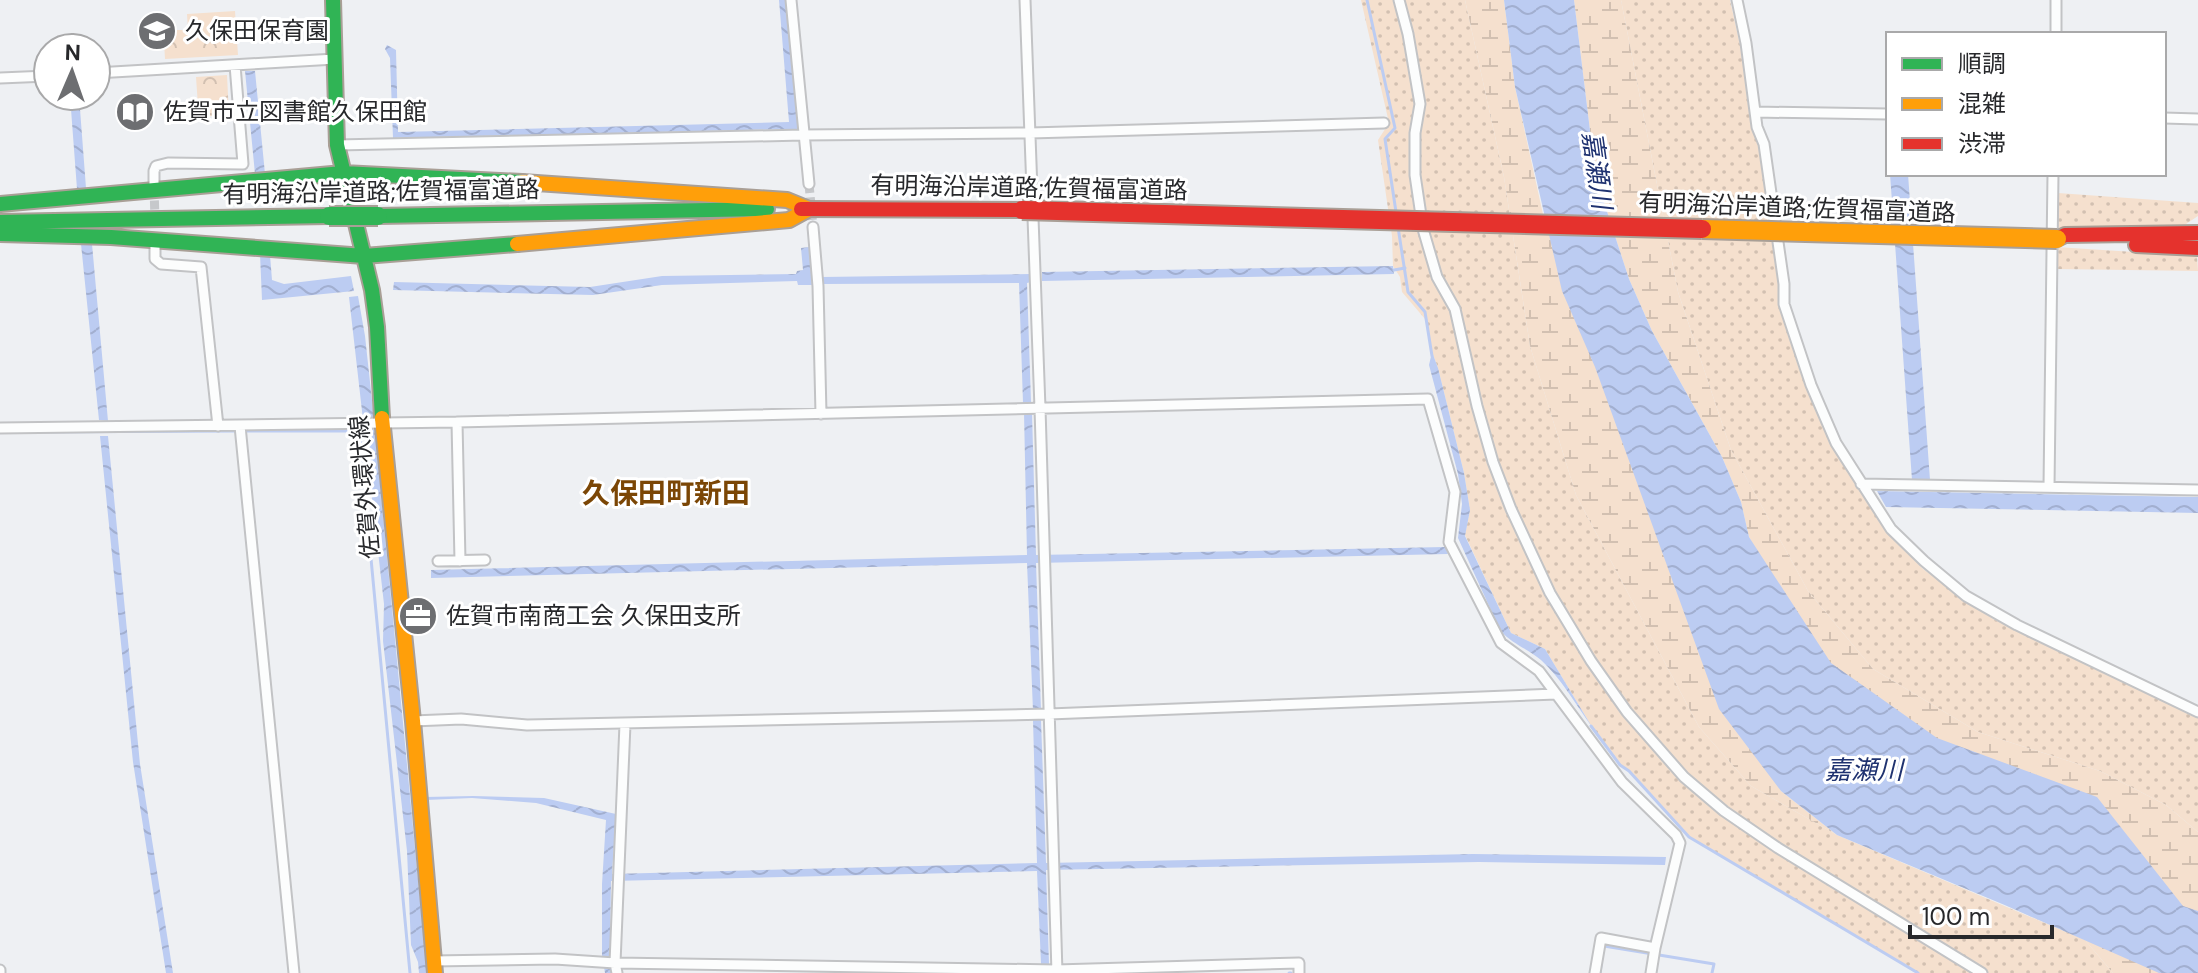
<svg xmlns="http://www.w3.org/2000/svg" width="2198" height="973" font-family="'DM Sans','Noto Sans JP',sans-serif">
<defs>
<pattern id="grass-dots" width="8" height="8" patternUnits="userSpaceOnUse" patternTransform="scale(2)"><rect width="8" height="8" fill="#f5e0ce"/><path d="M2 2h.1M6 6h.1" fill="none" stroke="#d2c0b1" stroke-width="1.8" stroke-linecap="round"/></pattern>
<pattern id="wetland-marsh" width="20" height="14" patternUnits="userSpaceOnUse" patternTransform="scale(2)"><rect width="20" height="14" fill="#f5e0ce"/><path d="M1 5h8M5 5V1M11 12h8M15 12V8" fill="none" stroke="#d2c0b1"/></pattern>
<pattern id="park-crowns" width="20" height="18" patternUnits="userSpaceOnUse" patternTransform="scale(2)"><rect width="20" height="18" fill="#f5e0ce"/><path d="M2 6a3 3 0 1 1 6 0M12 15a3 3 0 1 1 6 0" fill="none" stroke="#d2c0b1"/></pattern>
<pattern id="water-waves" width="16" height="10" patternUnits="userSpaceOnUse" patternTransform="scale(2)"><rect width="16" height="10" fill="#bcccf2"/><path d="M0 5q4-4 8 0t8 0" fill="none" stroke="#a2afd0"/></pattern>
</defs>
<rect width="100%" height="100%" fill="#eef0f3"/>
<path fill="url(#grass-dots)" d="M1361,0H1465L1504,177L1530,346L1576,495L1699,727L1751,786L1837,835L2085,940L2113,973H1918L1689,837L1629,771L1620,765L1592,727L1545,649L1511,633L1465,535L1470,510L1464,473L1438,368L1432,352L1425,319L1402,292L1400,277L1393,266L1392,236L1378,140L1389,123Z
M1621,0H1730L1740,45L1752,129L1760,144L1781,281L1782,306L1805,383L1833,446L1886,531L1923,569L1993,619L2198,717V832L2166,805L2100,771L1978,732L1873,669L1808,591L1731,450L1678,292Z
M2058,193L2198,203V216L2180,228L2058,229Z
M2056,247L2197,256L2198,271L2055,269Z"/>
<path fill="url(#wetland-marsh)" d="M1465,0H1504L1515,87L1544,219L1781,791L1837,835L1751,786L1699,727L1576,495L1530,346L1504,177Z
M1574,0H1621L1678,292L1731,450L1808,591L1873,669L1978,732L2100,771L2166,805L2198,832V923L1892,800L1749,537L1741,502L1722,457L1652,331L1629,279L1601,193L1592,147Z
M2007,906L2186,973H2113L2085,940Z"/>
<path fill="url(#park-crowns)" d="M235,11L238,55L165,59L164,42L170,41L176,30H188L187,14Z
M227,75L229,115L193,117L192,107L198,106L196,77Z"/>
<path fill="url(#water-waves)" d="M779,0H787L799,132H791L790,129L393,138L390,58L385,49L387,45L396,50L398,132L789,122Z
M1504,0H1574L1592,147L1601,193L1629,279L1652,331L1722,457L1741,502L1749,537L1831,663L1937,738L2097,797L2183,906L2198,911V973H2159L2007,906L1837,835L1781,791L1719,709L1595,367L1562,291L1515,87Z
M245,71H255L265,174H255Z
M70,96H79L86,188L77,189Z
M1890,174H1908L1930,480H1912Z
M81,244H92L108,421L99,420Z
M809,247L812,285H798L797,281L662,285L593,295L393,290L394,282L590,287L662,276L796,274L797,271L803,270L801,248Z
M260,254L270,255L272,280L284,284L351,276L354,291L262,300Z
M1393,266L1394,274L1042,281V272Z
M1030,274L1031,282L1027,283L1031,402L1023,403L1019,283L823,284L822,277Z
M358,296L365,336L374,419L373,429L375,431L427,973H419L418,962L411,945L407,851L383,641L384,604L349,297Z
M1432,352L1438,368L1464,473L1470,510L1465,536L1511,633L1545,649L1592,727C1576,705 1561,678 1541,660C1527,648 1513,645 1500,630L1458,538L1462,504L1458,474L1429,365Z
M1024,413H1032L1036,555L1445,547L1448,554L1036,563L1041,711H1033L1027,563L431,578V570L1027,555Z
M100,436H108L140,764L173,973H166L133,762Z
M1877,491L2195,497H2198V513L1886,507Z
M1033,720H1041L1046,863L1473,854L1666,857L1665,865L1479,862L1046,870L1049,964H1041L1037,871L611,881L610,958L608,959L614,973H605L604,967L606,966V959L602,957V884L606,820L536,803L472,798L426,800L425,797L473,796L544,798L616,814L612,874L1037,863Z"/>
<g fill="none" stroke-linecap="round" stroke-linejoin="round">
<path stroke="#bcccf2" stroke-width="3" d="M1367,0L1395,128L1385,139L1396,212
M1398,227L1408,292L1425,312L1432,356
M1394,270L1405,268
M247,431H359L410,973
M12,432L235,431
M1591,726L1620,765L1629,771L1689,837L1918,973
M1603,950L1604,946L1714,964L1712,973
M1289,973H1291
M1600,973L1602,957"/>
<path stroke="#c6c8cb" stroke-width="9" stroke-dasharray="9 4.5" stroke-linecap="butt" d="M809,184L813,227
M154,187L155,220"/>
<defs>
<path id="street" d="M791,0L809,184
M1025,0L1040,408L1057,973
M1399,0L1408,34L1420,104L1415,133V175L1423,229L1437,277L1455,309L1477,406L1493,462L1511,509L1550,593L1591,661L1627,712L1684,777L1724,811L1778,848L1982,973
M1737,0L1746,43L1757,127L1764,144L1784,284V304L1811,385L1836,443L1891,529L1924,561L1966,596L2017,625L2198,712
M2056,34V0
M96,73L335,59
M0,78L48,76
M1755,112L1888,114
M2164,118L2198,119
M337,145L803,135L1030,133L1384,123
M154,184V171L156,166L168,163L243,164L235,65
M813,227L818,286L821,414
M155,244V259L161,264L201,267L218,426
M457,422L460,561
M240,426L294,973
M0,428L457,422L1428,399L1455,492L1449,542L1501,643L1539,671L1622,782L1676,835L1680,843L1655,948L1651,973
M1861,484L2198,490
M2049,487L2053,174
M438,561L485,560
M413,721L461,719L527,725L1049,714L1556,694
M433,961L555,959L615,963L1056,970L1299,963V973
M0,970V973
M617,973L615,963L625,724
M1595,973L1601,938L1655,948"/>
<path id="fast" d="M333,0L337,145L372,290L377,327L382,418
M0,204L343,173L522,182
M378,216L767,209
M0,222L329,216
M0,234L111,237L364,256L517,244"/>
<path id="slow" d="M522,182L787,200L809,209
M517,244L789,220L809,209
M382,418L413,721L435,973"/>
<path id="jam" d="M801,209L1022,210
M2057,239L2065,235L2198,233
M2136,245L2198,248"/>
</defs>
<use href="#street" stroke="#c2c3c5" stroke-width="13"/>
<use href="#fast" stroke="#a99f96" stroke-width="18"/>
<use href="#slow" stroke="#a99f96" stroke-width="18"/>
<use href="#jam" stroke="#a99f96" stroke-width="18"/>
<use href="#street" stroke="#fcfdfd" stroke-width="9"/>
<use href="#fast" stroke="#30b455" stroke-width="14"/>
<use href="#slow" stroke="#ff9f0a" stroke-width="14"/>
<use href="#jam" stroke="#e5322d" stroke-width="14"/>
<defs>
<path id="fast-bridge" d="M329,216H378"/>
<path id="slow-bridge" d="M1702,229L2057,239"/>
<path id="jam-bridge" d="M1022,210L1702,229"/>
</defs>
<use href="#fast-bridge" stroke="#a99f96" stroke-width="22" stroke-linecap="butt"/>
<use href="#slow-bridge" stroke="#a99f96" stroke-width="22" stroke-linecap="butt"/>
<use href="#jam-bridge" stroke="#a99f96" stroke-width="22" stroke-linecap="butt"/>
<use href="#fast-bridge" stroke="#30b455" stroke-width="18"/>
<use href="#slow-bridge" stroke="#ff9f0a" stroke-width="18"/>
<use href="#jam-bridge" stroke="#e5322d" stroke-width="18"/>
</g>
<defs>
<symbol id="school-disc" viewBox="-11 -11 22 22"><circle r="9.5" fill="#6d6e71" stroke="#fff"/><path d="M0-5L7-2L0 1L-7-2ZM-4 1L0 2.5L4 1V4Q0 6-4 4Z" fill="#fff"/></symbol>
<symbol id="library-disc" viewBox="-11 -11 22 22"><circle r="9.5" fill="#6d6e71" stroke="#fff"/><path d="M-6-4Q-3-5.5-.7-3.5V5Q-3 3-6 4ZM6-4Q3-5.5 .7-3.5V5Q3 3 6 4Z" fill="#fff"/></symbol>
<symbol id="office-disc" viewBox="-11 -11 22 22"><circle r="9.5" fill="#6d6e71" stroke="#fff"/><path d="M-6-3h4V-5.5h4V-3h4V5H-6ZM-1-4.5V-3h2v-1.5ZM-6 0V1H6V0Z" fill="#fff"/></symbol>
</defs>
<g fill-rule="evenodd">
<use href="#school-disc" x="135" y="9" width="44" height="44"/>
<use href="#library-disc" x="113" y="90" width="44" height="44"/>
<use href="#office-disc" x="396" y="594" width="44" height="44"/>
</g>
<g text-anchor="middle" stroke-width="6" stroke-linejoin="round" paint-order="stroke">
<g font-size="24" fill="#27282b" stroke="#fff" text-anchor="start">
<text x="185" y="39">久保田保育園</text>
<text x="163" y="120">佐賀市立図書館久保田館</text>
<text x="446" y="624">佐賀市南商工会 久保田支所</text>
</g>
<g font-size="24" fill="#27282b" stroke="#fff">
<text transform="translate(1029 188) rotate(1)" y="8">有明海沿岸道路;佐賀福富道路</text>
<text transform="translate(381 192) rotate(-1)" y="8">有明海沿岸道路;佐賀福富道路</text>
<text transform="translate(1797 208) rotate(2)" y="8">有明海沿岸道路;佐賀福富道路</text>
<text transform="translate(365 487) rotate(-95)" y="8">佐賀外環状線</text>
</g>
<g font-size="26" font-style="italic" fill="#1f3270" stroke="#fff">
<text transform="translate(1597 170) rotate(82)" y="9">嘉瀬川</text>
<text x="1864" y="779">嘉瀬川</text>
</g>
<g font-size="28" font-weight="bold" fill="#7b4605" stroke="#fff">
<text x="666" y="503">久保田町新田</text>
</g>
</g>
<rect x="1886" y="32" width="280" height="144" fill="#ffffff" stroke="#a9a9aa" stroke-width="2"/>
<rect x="1902" y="58" width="40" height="12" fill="#30b455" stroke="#a9a9aa" stroke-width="2"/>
<text x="1958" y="72" font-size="24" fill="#27282b">順調</text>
<rect x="1902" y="98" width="40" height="12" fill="#ff9f0a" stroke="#a9a9aa" stroke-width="2"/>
<text x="1958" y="112" font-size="24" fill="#27282b">混雑</text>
<rect x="1902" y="138" width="40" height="12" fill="#e5322d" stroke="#a9a9aa" stroke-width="2"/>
<text x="1958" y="152" font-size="24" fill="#27282b">渋滞</text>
<g transform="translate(72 72) rotate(2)"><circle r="38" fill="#ffffff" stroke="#a9a9aa" stroke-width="2"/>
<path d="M0-6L14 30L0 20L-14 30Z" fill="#6d6e71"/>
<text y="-12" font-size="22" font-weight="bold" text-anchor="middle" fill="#27282b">N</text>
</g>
<path d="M1910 925v12h142v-12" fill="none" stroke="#27282b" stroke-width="4"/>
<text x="1922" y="925" font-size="24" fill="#27282b" stroke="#ffffff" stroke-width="6" paint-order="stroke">100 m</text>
</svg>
